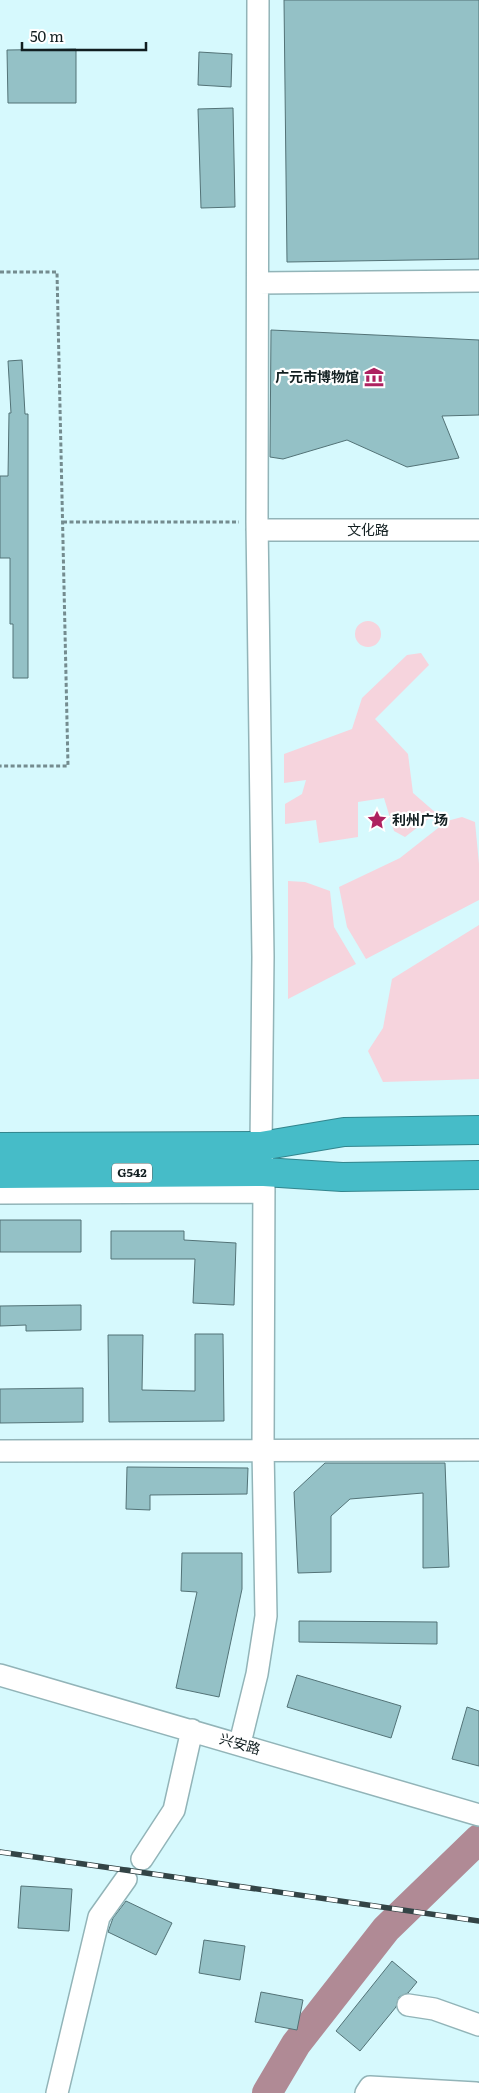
<svg xmlns="http://www.w3.org/2000/svg" width="479" height="2093" font-family="Literata,'Noto Sans SC',serif">
<rect width="100%" height="100%" fill="#d6f9fd"/>
<path fill="#f6d4dd" d="M355 634a13 13 0 1 1 26 0a13 13 0 1 1-26 0Z
M421,653L429,665L375,719L408,754L413,793L436,813L405,837L394,831L384,798L358,802V837L319,843L316,820L285,824V804L302,794L306,780L284,783V754L352,729L362,698L407,655Z
M462,817L475,822L479,864V900L366,959L347,927L339,887L400,858L447,821Z
M288,881L305,882L330,891L334,927L356,964L288,999Z
M479,925V1079L383,1082L368,1051L383,1028L392,979Z"/>
<g fill="none" stroke-linecap="round" stroke-linejoin="round">
<path stroke="#b08a95" stroke-width="30" d="M267,2093L296,2044L386,1929L479,1839"/>
</g>
<path fill="#94c1c6" stroke="#537377" d="M284,0H479V259L287,262Z
M76,49V103H8L7,50Z
M199,52L232,54L231,87L198,85Z
M233,108L235,207L201,208L198,109Z
M271,330L479,340V415L442,416L459,458L407,467L347,440L283,459L270,457Z
M22,360L25,414H28V678H13V624H10V558H0V476H8L9,413H11L8,361Z
M0,1220H81V1252H0Z
M111,1231H184V1240L236,1243L234,1305L193,1303L195,1259H111Z
M81,1305V1330L26,1331V1325L0,1326V1306Z
M195,1334H223L224,1421L109,1422L108,1335H143L142,1390L195,1391Z
M83,1388V1422L0,1423V1389Z
M325,1463H445L449,1567L423,1568V1493L350,1499L331,1516V1572L298,1573L294,1492Z
M127,1467L248,1468L247,1494L150,1495V1510L126,1509Z
M182,1553H242V1589L219,1697L176,1688L197,1592L181,1591Z
M299,1621L437,1622V1644L299,1642Z
M297,1675L401,1706L391,1738L287,1707Z
M467,1707L479,1711V1766L452,1759Z
M21,1886L72,1889L69,1931L18,1928Z
M126,1901L172,1923L156,1955L108,1932L113,1918Z
M204,1940L245,1946L240,1980L199,1973Z
M392,1961L417,1982L408,1993L399,1997L396,2007L360,2051L336,2031Z
M261,1992L303,2000L297,2030L255,2022Z"/>
<g fill="none" stroke-linecap="round" stroke-linejoin="round">
<defs>
<path id="minor" d="M258,283L479,281
M257,530H479
M0,1193L264,1192
M0,1451L479,1450
M0,1675L479,1815
M240,1743L257,1674L266,1616L263,1449L264,1172L261,1146L263,957L257,522L258,0
M142,1859L174,1810L192,1730
M408,2005L434,2009L479,2025
M57,2093L99,1917L126,1879
M366,2093L370,2087L476,2093"/>
<path id="highway" d="M0,1147L261,1146L344,1132L479,1130
M0,1174L264,1172L342,1177L479,1175"/>
</defs>
<use href="#minor" stroke="#92b4b8" stroke-width="24"/>
<use href="#highway" stroke="#33858d" stroke-width="30"/>
<path stroke="#748c8f" stroke-width="3" stroke-dasharray="4 2.5" stroke-linecap="butt" d="M0,272H57L68,766H0
M63,522H239"/>
<use href="#minor" stroke="#fff" stroke-width="21"/>
<use href="#highway" stroke="#46bcc8" stroke-width="28"/>
<defs>
<path id="rail" d="M0,1852L479,1921"/>
</defs>
<use href="#rail" stroke="#334446" stroke-width="5.5"/>
<use href="#rail" stroke="#fff" stroke-width="4" stroke-dasharray="11" stroke-linecap="butt"/>
</g>
<defs>
<symbol id="museum-bare" viewBox="-9 -9 18 18"><path d="M0-6L6-3V-2H-6V-3ZM-5-1h2V3h-2ZM-1-1h2V3h-2ZM3-1h2V3H3ZM-6 4H6V6H-6Z" fill="#ae2260" stroke="#fff" stroke-width="2.5" paint-order="stroke"/></symbol>
<symbol id="sight-bare" viewBox="-9 -9 18 18"><path d="M0-6L1.8-2.2L6-1.7L2.9 1.2L3.7 5.4L0 3.3L-3.7 5.4L-2.9 1.2L-6-1.7L-1.8-2.2Z" fill="#ae2260" stroke="#fff" stroke-width="2.5" paint-order="stroke"/></symbol>
</defs>
<g fill-rule="evenodd">
<use href="#museum-bare" x="360" y="363" width="28" height="28"/>
<use href="#sight-bare" x="363" y="806" width="28" height="28"/>
</g>
<g text-anchor="middle" stroke-width="4.5" stroke-linejoin="round" paint-order="stroke">
<rect fill="#fff" stroke="#586263" stroke-width="1" x="112" y="1163.5" width="40" height="19" rx="4"/>
<g font-size="12" font-weight="bold" fill="#111e20">
<text x="132" y="1177">G542</text>
</g>
<g font-size="14" font-weight="bold" fill="#111e20" stroke="#fff" text-anchor="end">
<text x="359" y="382">广元市博物馆</text>
<text x="392" y="825" text-anchor="start">利州广场</text>
</g>
<g font-size="14" fill="#111e20" stroke="#fff">
<text x="368" y="535">文化路</text>
<text transform="translate(240 1744) rotate(16)" y="5">兴安路</text>
</g>
</g>
<path d="M22 42v8h124v-8" fill="none" stroke="#111e20" stroke-width="2.5"/>
<text x="30" y="42" font-size="15" fill="#111e20" stroke="#ffffff" stroke-width="4" paint-order="stroke">50 m</text>
</svg>
